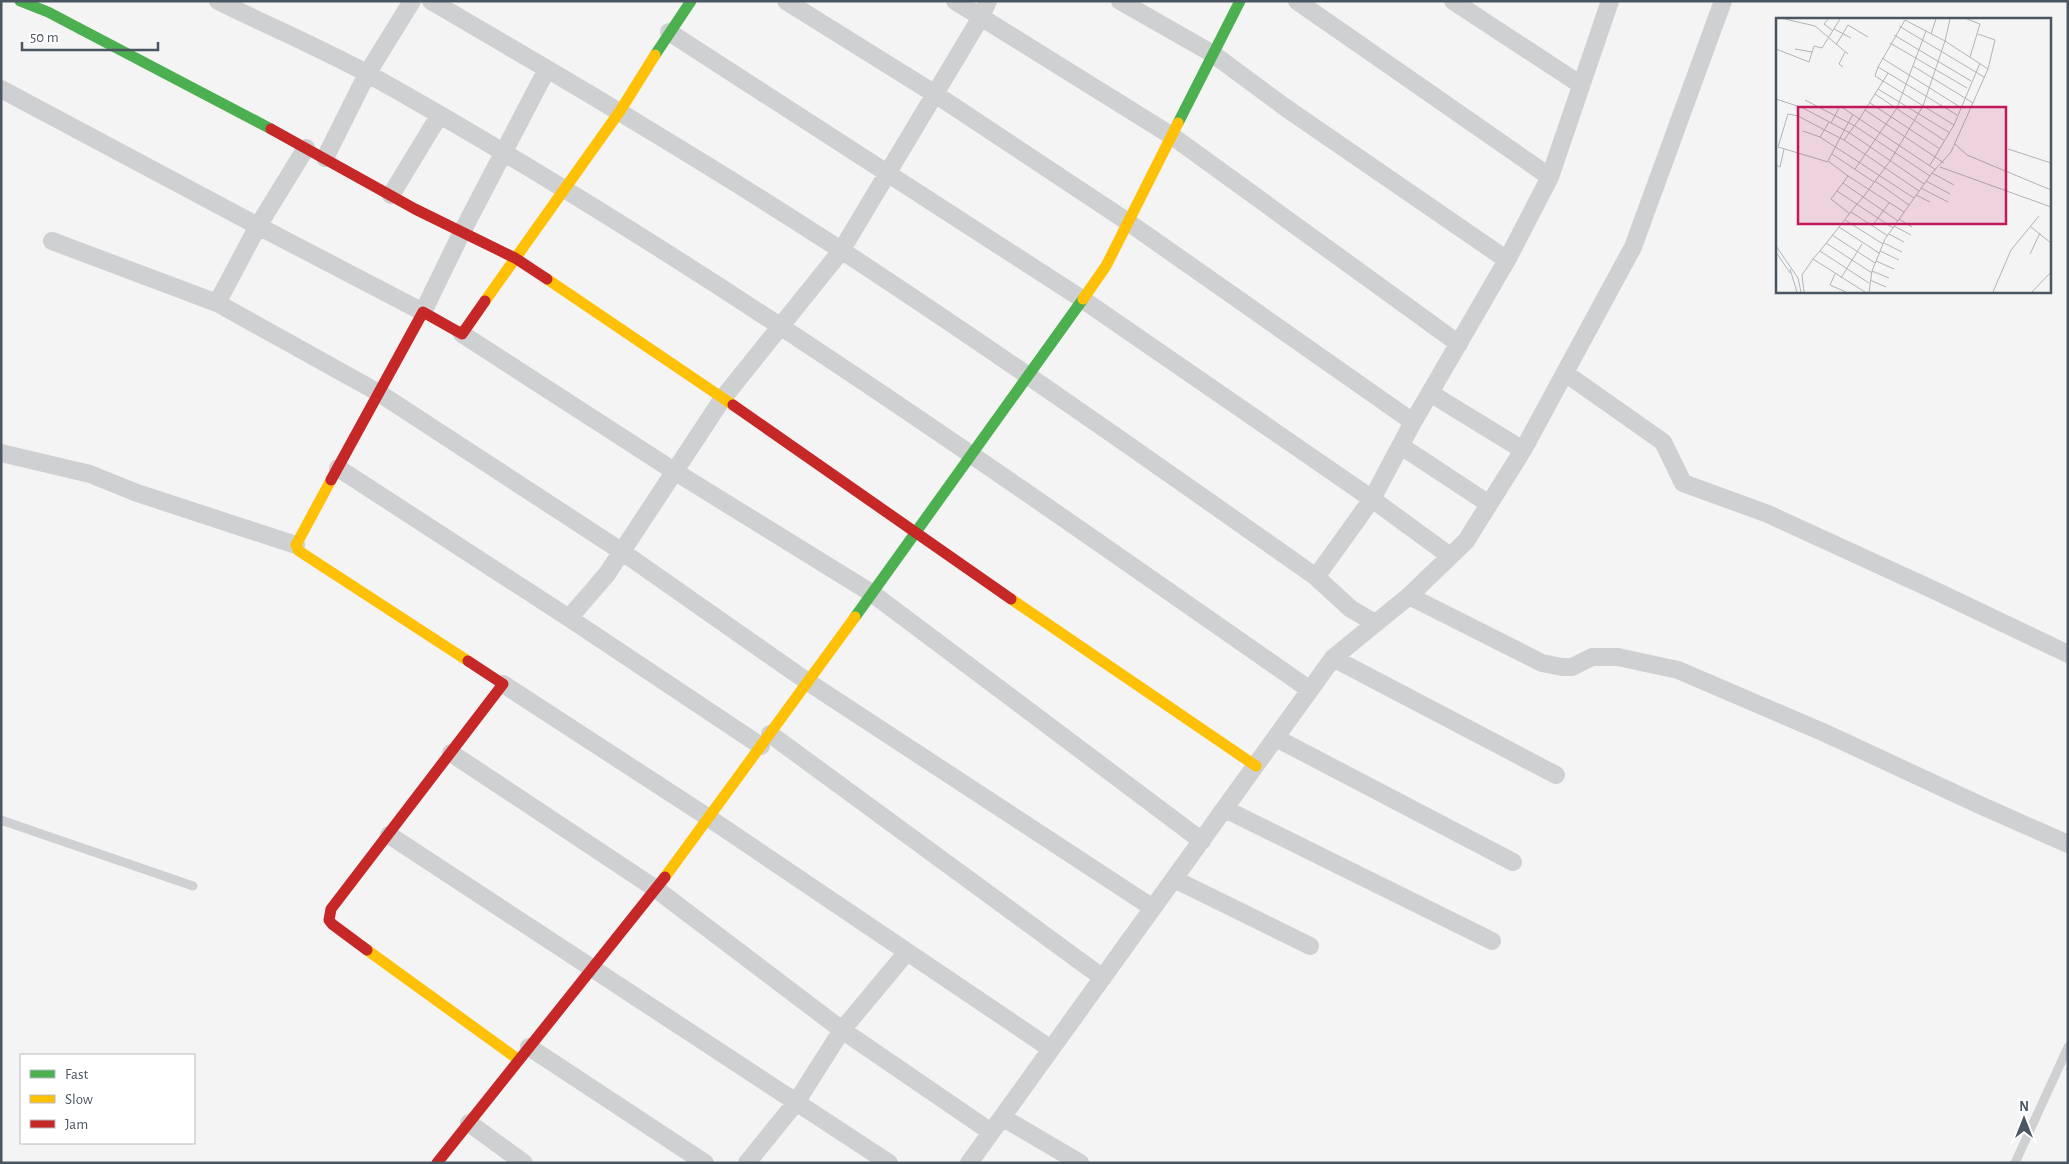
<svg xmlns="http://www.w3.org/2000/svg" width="2069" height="1164" font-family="'Alegreya Sans',sans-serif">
<rect width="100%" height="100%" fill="#f4f4f4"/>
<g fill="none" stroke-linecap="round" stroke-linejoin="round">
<path stroke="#ced0d2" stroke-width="9" d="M1,820L193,886
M2015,1163L2068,1047"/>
<path stroke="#ced0d2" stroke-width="18" d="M218,1C268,26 321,48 370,75C697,258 1003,476 1310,690
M431,1C570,82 709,164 844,252C1004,357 1160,467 1316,577L1351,609L1375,623
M786,1L935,94L1128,222L1413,422
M955,1L1172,136L1459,344
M1120,1L1213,54L1286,108L1507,260
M1297,1L1550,177
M1453,1L1581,85
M669,32L1082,299L1372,499L1450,556
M1,89L258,226L423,312L462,232L547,69
M306,148L258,226L217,303L379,393L621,551L808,682L1153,908
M325,158L367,74L412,1
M391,195L439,116
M52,241L217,303
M462,334L674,471L873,594L1202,841
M1565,373L1663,442L1683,483L1768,514L1938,592L2068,654
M1430,393L1523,450
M1401,446L1489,504
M1,453L90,474L137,493L296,545
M338,468L569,618L761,746
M1316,577L1372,499L1413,422L1507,260L1550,177L1610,1
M1409,596L1542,663L1562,667H1572L1592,657H1618L1678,670L1825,733L1982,806L2068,844
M569,618L607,574L723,398L841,251L981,17L988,1
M1333,658L1556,775
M503,684L709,818L1051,1049
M770,734L1103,978
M1276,738L1513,862
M451,753L656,889L842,1030L991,1132
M1225,809L1492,941
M389,835L889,1163
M1174,879L1310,946
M529,1047L705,1163
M1002,1117L1080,1163
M469,1123L524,1163
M747,1163L797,1101L842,1030L907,952
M969,1163L1333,658L1409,596L1466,541L1523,450L1633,247L1723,1"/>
<path stroke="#4caf50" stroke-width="11" d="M20,1L48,12L271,129
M655,55L691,1
M1178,123L1240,1
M855,617L1083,299"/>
<path stroke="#ffc107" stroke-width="11" d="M547,279L733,405
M1083,299L1106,266L1178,123
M485,301L620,111L655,55
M331,480L296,545L299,551L468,661
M1011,599L1256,766
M665,877L855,617
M367,950L519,1060"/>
<path stroke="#c62828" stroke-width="11" d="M271,129L415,209L515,258L547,279
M733,405L1011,599
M331,480L423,312L462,334L485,301
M367,950L332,924L329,920L331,909L503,684L468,661
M437,1163L665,877"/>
</g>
<g transform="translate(1776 18)">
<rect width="275" height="275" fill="#f4f4f4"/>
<path fill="none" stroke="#b0b5b9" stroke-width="1" d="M9,1L39,8L72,36M52,1L48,6L57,13M191,1L204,6L194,39M123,8L208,59M58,11L75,20M155,16L160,1M202,16L219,22L212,51M118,17L195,63M114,25L191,70M60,27L72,7L92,19M0,31L33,44L38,28L46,30L64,1M19,31L36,34M106,40L184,89M137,48L197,85M67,49L63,46L69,34M102,49L99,58L178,107M112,55L181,97M102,71L174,115M99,76L169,123M0,81L27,90L74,115L148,166M29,82L79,108L154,158M94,85L164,131M89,92L168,145M53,104L44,119L138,180M55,105L64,88L160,152M27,113L44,119M68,122L143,173M179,126L191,137L275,172M232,131L275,145M56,136L98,164M52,144L2,129L12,96L22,98L64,120L77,96M0,147L4,149L8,131M154,147L178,107L204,45M164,149L275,189M79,151L121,90L150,13M156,155L178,167M72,158L128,194M99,163L133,187M150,163L174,176M67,165L122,203M145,170L172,184M61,173L117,210M140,177L154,184M75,194L112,218M123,201L136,209M69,202L107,226M96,208L113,185M118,208L135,217M63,209L103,235M255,209L275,225M113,216L128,224M56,217L99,245M50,225L96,255M108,225L126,234M0,228L22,260L25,274M44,233L93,265M104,233L123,242M0,234L14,255M254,236L264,215M37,241L89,274M100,243L118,251M14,251L21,274M96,253L113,260M59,256L54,267L70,274M65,260L86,226M94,262L110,269M28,274L26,257L37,241L48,228L81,186L88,178L114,143L147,88L169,23L129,2L102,49L112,55L84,100L68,122L64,120L52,143L72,158L55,181L74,196M93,274L96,253L109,221L156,155L175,134L212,51L169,23L174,1M217,274L235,232L263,198M256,274L275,254"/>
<path fill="#c2185b" fill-opacity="0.15" stroke="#c2185b" stroke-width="2.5" d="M22,89H230V206H22Z"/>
<rect width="275" height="275" fill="none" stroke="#4a5661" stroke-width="2.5"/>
</g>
<rect width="2069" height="1164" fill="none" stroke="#4a5661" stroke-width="5"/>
<rect x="20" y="1054" width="175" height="90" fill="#ffffff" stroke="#b7bbc0"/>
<rect x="30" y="1070" width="25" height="8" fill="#4caf50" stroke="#b7bbc0"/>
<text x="65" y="1079" font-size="15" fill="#4a5661">Fast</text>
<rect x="30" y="1095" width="25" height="8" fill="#ffc107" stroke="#b7bbc0"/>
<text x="65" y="1104" font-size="15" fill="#4a5661">Slow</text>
<rect x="30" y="1120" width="25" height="8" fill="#c62828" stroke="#b7bbc0"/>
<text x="65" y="1129" font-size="15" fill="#4a5661">Jam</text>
<g transform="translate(2024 1119)" stroke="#ffffff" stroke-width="4" paint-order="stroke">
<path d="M0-4L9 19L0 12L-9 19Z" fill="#4a5661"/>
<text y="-8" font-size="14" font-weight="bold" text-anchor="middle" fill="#4a5661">N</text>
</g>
<path d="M22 42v8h136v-8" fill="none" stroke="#4a5661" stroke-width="2.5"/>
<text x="30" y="42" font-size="15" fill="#4a5661" stroke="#ffffff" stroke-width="4" paint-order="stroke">50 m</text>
</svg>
